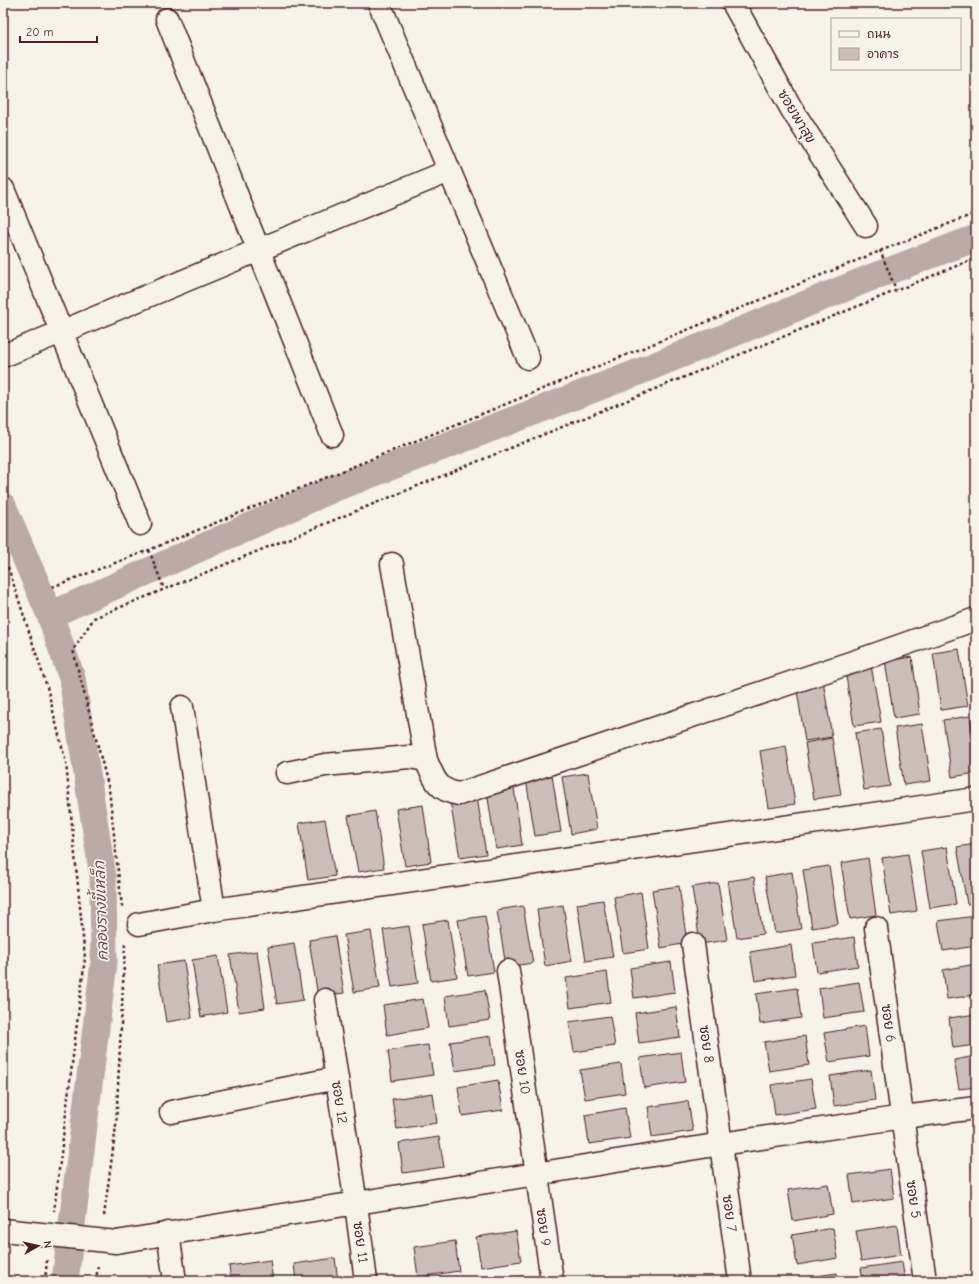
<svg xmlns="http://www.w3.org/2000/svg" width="979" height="1284" font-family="'Comic Neue','Playpen Sans Thai',sans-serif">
<rect width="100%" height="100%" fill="#f7f3e8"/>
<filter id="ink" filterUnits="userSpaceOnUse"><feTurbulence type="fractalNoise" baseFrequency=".025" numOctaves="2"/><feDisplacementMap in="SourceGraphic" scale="8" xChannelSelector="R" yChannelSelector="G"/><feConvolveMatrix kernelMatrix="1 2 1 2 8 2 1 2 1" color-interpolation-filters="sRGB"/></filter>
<g filter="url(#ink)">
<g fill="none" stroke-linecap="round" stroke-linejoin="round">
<path stroke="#bcaaa7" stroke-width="27" d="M3,506L50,615L72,678L103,877L104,962L65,1281
M50,615L333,489L636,373L870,278L976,238"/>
</g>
<path fill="#ccbfb9" stroke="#4a1f2b" d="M959,649L968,706L941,710L933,653Z
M912,657L920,714L894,718L885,661Z
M871,665L881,722L854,726L845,670Z
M823,680L832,737L805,741L796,684Z
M970,716L976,756V773L952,777L943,720Z
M922,724L931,781L904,785L895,728Z
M881,729L890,786L864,790L855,733Z
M832,738L841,795L814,799L805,743Z
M786,746L795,804L769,808L760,751Z
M588,773L597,829L571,834L562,777Z
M552,775L561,832L535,836L526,779Z
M514,788L522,845L496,849L487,792Z
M477,797L486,854L460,858L450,801Z
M423,805L431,862L405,866L396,809Z
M375,811L384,868L358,872L348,816Z
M325,819L335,876L308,880L299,823Z
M976,844V903L967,904L957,847Z
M947,847L956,904L930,908L921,851Z
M908,854L917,911L891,915L882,858Z
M868,858L876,915L850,919L841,863Z
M829,866L838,924L812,928L803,870Z
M792,872L801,929L775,933L765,877Z
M754,877L763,934L737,938L728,881Z
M718,883L727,940L700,944L692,887Z
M679,886L687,943L661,948L652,890Z
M641,892L649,949L623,953L614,897Z
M603,900L613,957L586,961L577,904Z
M563,905L572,961L545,966L537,909Z
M523,906L533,963L506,967L497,910Z
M485,916L494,972L468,976L458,920Z
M976,916V946L943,951L938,921Z
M448,920L457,977L431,981L422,924Z
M409,926L418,983L392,987L383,930Z
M371,931L380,988L354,992L344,935Z
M335,936L344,993L318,997L309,940Z
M854,937L858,966L817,972L813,943Z
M294,943L303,1000L277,1004L268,947Z
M791,945L795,975L755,981L750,952Z
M257,951L265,1008L239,1012L230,955Z
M218,956L227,1012L201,1017L192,960Z
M184,961L192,1018L166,1022L157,965Z
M671,962L675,992L634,998L630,968Z
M976,964V995L947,999L943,970Z
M607,972L611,1002L570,1008L566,978Z
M859,982L864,1012L823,1018L819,988Z
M797,988L801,1018L760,1024L756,994Z
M485,990L490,1020L449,1026L445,996Z
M423,999L428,1028L387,1035L383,1005Z
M676,1007L680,1037L639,1043L635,1013Z
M976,1014V1045L953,1048L949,1018Z
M610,1016L615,1046L574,1052L569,1022Z
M865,1026L869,1056L829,1062L824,1033Z
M491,1036L495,1065L455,1071L450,1042Z
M805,1036L809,1065L769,1071L764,1042Z
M428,1045L433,1075L392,1081L388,1051Z
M681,1052L685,1082L644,1088L640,1058Z
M976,1056V1087L959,1089L954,1060Z
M621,1064L625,1093L585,1099L580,1070Z
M871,1070L875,1100L834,1106L830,1076Z
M811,1079L816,1109L775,1115L771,1085Z
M498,1080L503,1110L462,1116L458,1087Z
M433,1093L437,1123L397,1129L392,1099Z
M688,1101L693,1131L652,1137L648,1107Z
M625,1108L630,1138L589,1144L585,1115Z
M439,1137L444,1167L403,1173L399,1143Z
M976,1165V1190L972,1166Z
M890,1169L894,1198L853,1204L849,1175Z
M828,1184L833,1214L793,1221L788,1190Z
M897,1225L901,1255L861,1261L856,1231Z
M833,1228L838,1258L797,1265L792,1235Z
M516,1231L521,1261L481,1267L476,1237Z
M455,1241L459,1271L418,1277L414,1247Z
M335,1258L338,1281H296L294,1264Z
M270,1260L273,1281H231L229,1266Z
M902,1262L905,1281H863L861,1268Z
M837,1273L838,1281H796V1279Z
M523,1276L524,1281H491Z"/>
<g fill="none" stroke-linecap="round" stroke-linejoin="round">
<defs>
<path id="minor" d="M379,3L528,358
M733,3L791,108L866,226
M167,19L332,435
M3,189L140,524
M3,356L449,171
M392,564L426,760
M182,707L214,910
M287,773L325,765L409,757L426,760C434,778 437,791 459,794L868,657L976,619
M139,924L214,910L976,799
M876,928L925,1281
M693,944L740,1281
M508,971L552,1281
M325,1000L356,1204L366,1281
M171,1112L337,1078
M168,1233L175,1281
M116,1242L721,1144L903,1117L976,1108"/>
</defs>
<use href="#minor" stroke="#4a1f2b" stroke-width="25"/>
<path stroke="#4a1f2b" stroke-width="2.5" stroke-dasharray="3 3" stroke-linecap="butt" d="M880,250L896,290
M149,550L164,589
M8,567L47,687L66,763L85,958L54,1211
M52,587L149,550L880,251L976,213
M122,907L109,789L73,650L94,618L976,258
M104,1216L116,1126L125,944
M45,1281L47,1260
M96,1281L98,1265"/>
<use href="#minor" stroke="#f7f3e8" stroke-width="22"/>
<defs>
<path id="minor-bridge" d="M3,1230L116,1242"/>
</defs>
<use href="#minor-bridge" stroke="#4a1f2b" stroke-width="25" stroke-linecap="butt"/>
<use href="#minor-bridge" stroke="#f7f3e8" stroke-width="22"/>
</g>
</g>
<g text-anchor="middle" stroke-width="3.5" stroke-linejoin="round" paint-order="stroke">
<g font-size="14" fill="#4a1f2b" stroke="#f7f3e8">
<text transform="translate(797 116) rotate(59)" y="5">ซอยพาสุข</text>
<text transform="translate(889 1023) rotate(82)" y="5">ซอย 6</text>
<text transform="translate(707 1044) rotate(82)" y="5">ซอย 8</text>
<text transform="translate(523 1072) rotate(82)" y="5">ซอย 10</text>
<text transform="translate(340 1102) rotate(81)" y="5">ซอย 12</text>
<text transform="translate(914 1199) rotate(82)" y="5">ซอย 5</text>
<text transform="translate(730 1213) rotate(82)" y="5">ซอย 7</text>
<text transform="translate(544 1227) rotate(82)" y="5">ซอย 9</text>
<text transform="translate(361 1242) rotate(82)" y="5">ซอย 11</text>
</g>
<g font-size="15" font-style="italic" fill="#6c4950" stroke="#f7f3e8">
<text transform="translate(101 911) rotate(-92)" y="5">คลองรางขี้เหล็ก</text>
</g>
</g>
<rect width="979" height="1284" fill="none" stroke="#f7f3e8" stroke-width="16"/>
<rect x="8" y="8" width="963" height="1268" fill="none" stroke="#4a1f2b" stroke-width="1.5" filter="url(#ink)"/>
<rect x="831" y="18" width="130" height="52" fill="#f7f3e8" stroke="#b29e9c"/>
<rect x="839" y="31" width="20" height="6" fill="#f7f3e8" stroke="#b29e9c"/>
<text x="867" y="38" font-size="12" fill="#4a1f2b">ถนน</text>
<rect x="839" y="48" width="20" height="12" fill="#ccbfb9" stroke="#b29e9c"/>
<text x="867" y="58" font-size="12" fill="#4a1f2b">อาคาร</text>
<g transform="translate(38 1246) rotate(82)" stroke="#f7f3e8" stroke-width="3" paint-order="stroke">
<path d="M0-3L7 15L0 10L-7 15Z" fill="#4a1f2b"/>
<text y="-6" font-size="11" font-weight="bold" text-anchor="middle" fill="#4a1f2b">N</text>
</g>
<path d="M20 36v6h77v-6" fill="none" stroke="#4a1f2b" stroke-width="2"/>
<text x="26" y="36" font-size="12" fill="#4a1f2b" stroke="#f7f3e8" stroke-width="3" paint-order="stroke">20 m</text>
</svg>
